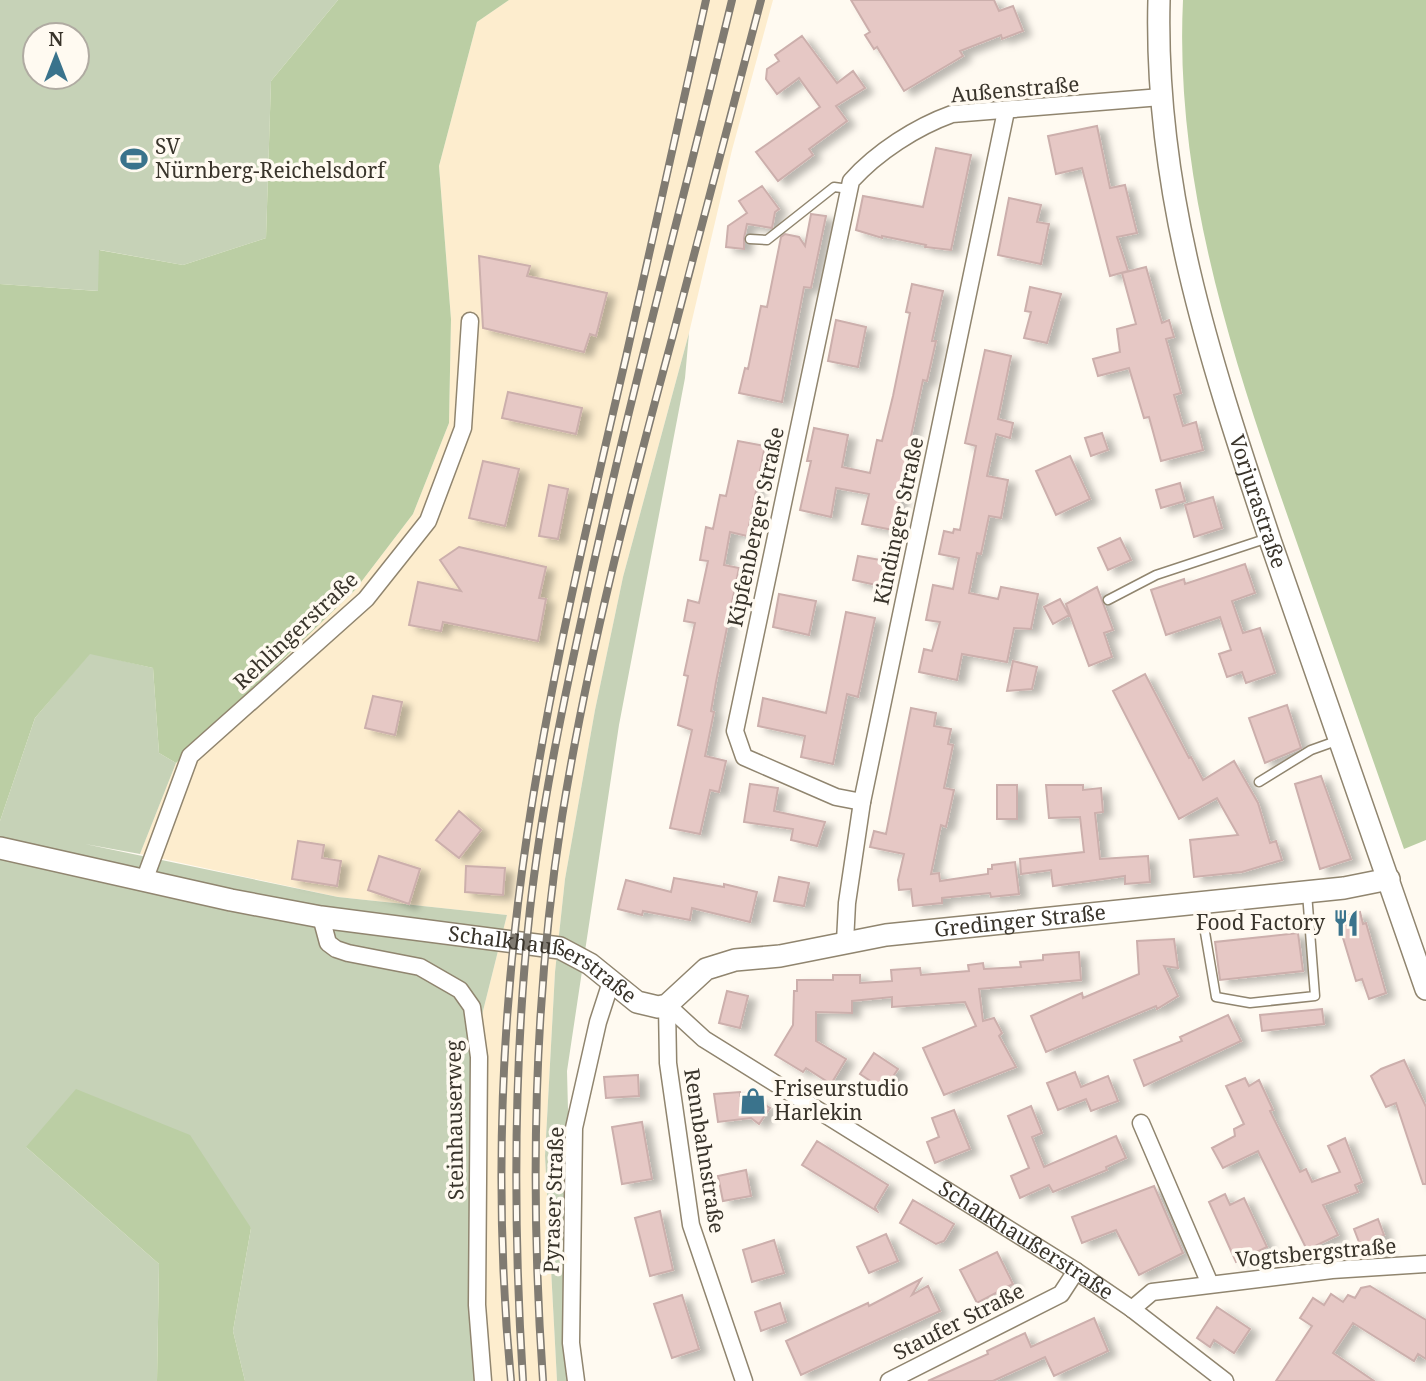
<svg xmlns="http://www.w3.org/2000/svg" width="1426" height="1381" font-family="'Noto Serif',serif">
<defs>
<filter id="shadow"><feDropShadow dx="8" dy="4.5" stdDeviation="3.5" flood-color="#0004"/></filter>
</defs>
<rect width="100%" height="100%" fill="#fffaf1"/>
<path fill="#fdedce" d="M509,0H773L732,150L689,333L623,577L595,710L565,879L555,972L545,1156L557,1381H487L478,1234L481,1019L507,915L338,897L140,854L176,763L355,590L413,514L449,423L451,319L439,166L477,22Z"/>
<path fill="#c6d2b7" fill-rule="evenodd" d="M0,0H338L271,81L266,238L183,265L100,250L99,291L0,284ZM35,35H77V77H35Z
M689,333L685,378L619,725L567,1071L575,1381H557L545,1156L555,972L565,879L595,710L623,577Z
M90,653L153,668L159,753L176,763L140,854L85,844L338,897L507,915L481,1019L478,1234L487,1381H245L233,1331L251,1228L26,1147L159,1264L157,1381H0V821L35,718Z"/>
<path fill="#bbcea4" d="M338,0H509L477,22L439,166L451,319L449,423L413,514L355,590L176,763L159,753L153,668L90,654L35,718L0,821V284L98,291L99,250L183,265L266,238L271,81Z
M1183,0H1426V840L1404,849C1368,746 1332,643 1296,540C1235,366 1174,187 1183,0Z
M76,1089L190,1135L251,1228L233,1331L245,1381H157L159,1264L26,1147Z"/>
<path fill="#e6c8c5" stroke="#ccafac" stroke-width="2" filter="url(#shadow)" d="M851,0H994L999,11L1013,6L1023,31L1002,39L1001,35L960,51L963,56L904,91L877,47L874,49L865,35L870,32Z
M802,36L837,83L853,71L865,88L836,106L847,121L809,149L813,155L778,181L756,152L820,107L799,78L777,94L766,79L767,69L779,61L775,55Z
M1097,126L1110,188L1125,185L1137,233L1117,237L1128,271L1110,276L1082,168L1056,174L1048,136Z
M936,148L971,155L951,250L925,247L926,245L892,238L882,236V238L856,230L863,196L923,207Z
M762,186L779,209L775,212L772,228L747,224L744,238V249L726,247L728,226L747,213L739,201Z
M1009,198L1041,205L1037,222L1049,224L1041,264L998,255Z
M811,214L826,216L811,288L804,287L782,402L739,393L745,368L748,369L761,306L767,307L781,237L785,234L799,237L805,246Z
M479,256L530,266L527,276L607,293L596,336L590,334L584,352L483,328Z
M1146,267L1162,323L1169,320L1174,337L1166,339L1181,393L1174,395L1183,426L1196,422L1203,450L1161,461L1149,417L1144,418L1129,368L1098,376L1093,359L1120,352L1117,329L1136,324L1122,273Z
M912,284L943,291L932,341H936L927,381L923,380L908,450L911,451L893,530L862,524L869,494L836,488L831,517L800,510L811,461H807L814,428L848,435L842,467L870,473L877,440L882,441L893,396L910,313L906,312Z
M1030,287L1061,294L1047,343L1024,338L1031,312L1025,311Z
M836,320L866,327L858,367L828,361Z
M985,350L1011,356L998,419L1013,423L1010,438L996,434L987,476L1008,480L1001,518L989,516L981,554L977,553L969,593L998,599L1001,587L1038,594L1031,629L1014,628L1007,662L962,654L957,680L919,672L924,649L932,651L940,622L926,620L933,585L953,589L959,558L939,554L944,531L953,533L954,529L960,530L976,446L965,443Z
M508,392L582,408L576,434L502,418Z
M1102,433L1108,450L1091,456L1085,438Z
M738,441L765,446L747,536L730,532L724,565L739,568L716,682L711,711L714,712L705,756L726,761L719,792L710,790L700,834L670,828L692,730L678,725L688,676L684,675L695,623L684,621L688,600L699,603L708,561L700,560L706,527L713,529L720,495L726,496Z
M1070,456L1090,499L1056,515L1036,471Z
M483,461L519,469L505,526L469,518Z
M1180,483L1185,501L1161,508L1156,490Z
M549,485L568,489L558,539L539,536Z
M1213,497L1222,528L1194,537L1185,505Z
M1120,538L1131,560L1108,570L1098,548Z
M459,547L546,567L539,598L546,599L538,641L443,622L441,631L409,625L418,582L461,591L440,560Z
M858,556L886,561L881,586L853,580Z
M1245,564L1255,593L1232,601L1243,633L1260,628L1275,673L1246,683L1242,672L1227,677L1219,654L1231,650L1220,617L1166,635L1151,590L1184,579L1185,584Z
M1097,587L1113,630L1104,633L1112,657L1089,666L1066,604Z
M779,594L816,601L809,635L773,627Z
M1060,599L1069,615L1053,624L1044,607Z
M846,612L875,618L858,697L847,694L833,764L801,757L805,736L758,726L763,698L826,713Z
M1013,661L1037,667L1032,689L1007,691Z
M1145,674L1189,758L1191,757L1203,780L1234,761L1258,803L1270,843L1276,841L1282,860L1242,872L1194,877L1190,840L1238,835L1217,798L1179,819L1113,691Z
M373,696L402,702L395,735L365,728Z
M1287,705L1301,748L1265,763L1249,718Z
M911,708L936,713L934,726L951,729L948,744L953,745L944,788L954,790L946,827L941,825L931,874L939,873L940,881L988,874V869H992V865L1015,862L1019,894L991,897L990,893L942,898V903L913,906L911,889L899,890L898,880L904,854L870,847L874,831L886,834Z
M1321,776L1351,859L1320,869L1295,784Z
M750,784L778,788L774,811L825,822L817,846L791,840L793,829L744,822Z
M997,785H1017V819H997Z
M1046,785H1083V790L1101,788L1103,812L1095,813L1100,859L1148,856L1150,882L1125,884V876L1053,886L1051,870L1021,874L1020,859L1084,852L1080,817L1049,818Z
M459,811L481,830L459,858L436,840Z
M298,841L324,845L322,858L341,861L337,886L292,879Z
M379,856L420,869L409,904L368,890Z
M466,866L505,868L503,895L465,892Z
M779,877L809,883L804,906L774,901Z
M674,878L724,887V884L757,892L750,922L692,908L690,920L643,911L642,915L618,909L626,880L671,892Z
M1360,912L1363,924L1366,923L1386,993L1369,999L1362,979L1356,981L1337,918Z
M1298,933L1303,971L1220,980L1215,942Z
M1174,939L1178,968L1164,966L1178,996L1157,1009L1156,1006L1046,1052L1031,1016L1082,993L1083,998L1139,974L1137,941Z
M1079,952L1081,980L979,989L983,1021L994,1018L1002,1033L999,1036L1016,1067L944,1095L923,1048L976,1026L965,1002L892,1007V997L852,1001V1013L816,1012V1041L846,1059L831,1084L806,1068L803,1072L775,1055L793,1025L794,991H797V980H833V975H860V983L892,981L891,970L920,968L921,975L969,971L968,965L983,963L984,969L1021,967L1020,962L1043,960V955Z
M727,991L748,996L740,1028L719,1023Z
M1322,1009L1324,1024L1262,1031L1260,1015Z
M1228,1015L1241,1041L1144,1086L1134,1060L1182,1041L1180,1037Z
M874,1053L898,1069L884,1090L860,1074Z
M1404,1060L1426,1107V1184H1423L1396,1103L1386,1107L1371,1076L1381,1069Z
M1075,1072L1081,1087L1108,1076L1118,1101L1091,1111L1086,1099L1058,1110L1047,1083Z
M638,1075L639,1096L606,1098L604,1077Z
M1245,1078L1249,1086L1259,1080L1273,1110L1270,1111L1300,1172L1306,1169L1312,1182L1340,1172L1328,1146L1345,1138L1362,1182L1355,1185L1358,1192L1323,1205L1338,1235L1307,1250L1258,1151L1223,1168L1212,1148L1235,1136L1234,1129L1244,1124L1226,1086Z
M740,1092V1096L750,1095L770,1108L759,1124L751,1118L718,1122L714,1094Z
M1031,1106L1042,1133L1032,1137L1044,1167L1116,1136L1126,1158L1106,1167L1107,1170L1053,1192L1049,1185L1020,1198L1011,1176L1029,1168L1008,1116Z
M954,1110L970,1149L935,1163L927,1142L939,1137L932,1118Z
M642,1122L652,1179L622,1184L612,1127Z
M817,1141L888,1185L875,1207L877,1211L802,1165Z
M746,1170L751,1196L723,1201L718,1176Z
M1154,1186L1183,1253L1139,1275L1116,1230L1082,1243L1072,1217Z
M1225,1194L1230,1205L1244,1198L1267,1247L1236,1262L1209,1202Z
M913,1200L954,1224L944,1241L936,1244L900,1223Z
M660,1211L673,1270L650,1276L635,1218Z
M1378,1219L1384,1235L1381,1236L1386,1252L1364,1255L1354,1229Z
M886,1234L898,1261L869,1273L857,1247Z
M774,1240L784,1273L752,1282L743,1250Z
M997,1252L1013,1284L977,1303L960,1270Z
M921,1279L912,1295L928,1286L940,1311L801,1375L786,1341L868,1303L869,1306Z
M1370,1286L1426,1320V1359L1418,1354L1414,1361L1353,1323L1333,1353L1374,1381H1276L1312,1326L1300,1318L1313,1298L1324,1305L1331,1294L1343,1302L1348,1295L1355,1298L1361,1288Z
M682,1295L699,1349L672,1358L654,1304Z
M780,1303L786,1322L761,1331L755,1312Z
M1217,1307L1250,1329L1234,1353L1214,1340L1210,1347L1197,1338Z
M1094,1318L1108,1351L1054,1376L1045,1357L993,1381H928L988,1354L987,1351L1025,1333L1031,1347Z"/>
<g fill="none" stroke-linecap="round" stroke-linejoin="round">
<defs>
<path id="service" d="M750,239L767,240L834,187L849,189
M1108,600L1156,575L1268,538
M1259,782L1311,750L1339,740
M1200,903L1216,997L1250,1003L1315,996L1307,893"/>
<g id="minor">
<path d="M862,802L836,797L744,757L735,731L851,181C877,152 916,127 952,114L1161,97"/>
<path d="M144,881L190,756L366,599L428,521L463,428L470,321"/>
<path d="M321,917L328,943L336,949L348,953L420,967L460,990L472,1007L479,1057L477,1305L483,1381"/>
<path d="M845,942L847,903L862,802L1006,111"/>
<path id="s1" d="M667,1005L704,1039L1076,1271L1132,1309L1225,1381"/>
<path d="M667,1005L668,1063L691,1225L744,1381"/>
<path d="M1141,1123L1210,1284"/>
<path d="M1132,1309L1152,1292L1332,1270L1426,1264"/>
<path d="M576,1381L571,1343L574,1128L598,1022L611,982"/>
<path d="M889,1381L1061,1294L1076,1271"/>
</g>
<g id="secondary">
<path id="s2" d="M1159,0C1154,193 1210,359 1270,540C1321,690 1375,839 1426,989"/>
<path id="s3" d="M0,848L231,900L321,917L560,948L590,964L637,1002L658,1007L667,1005L706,969L735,960L780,956L886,935L1344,888L1389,879"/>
</g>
</defs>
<use href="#service" stroke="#90856f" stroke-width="11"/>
<use href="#minor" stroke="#90856f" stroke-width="19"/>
<use href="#secondary" stroke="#90856f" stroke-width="24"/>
<use href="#service" stroke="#fff" stroke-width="8"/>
<use href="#minor" stroke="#fff" stroke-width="16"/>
<use href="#secondary" stroke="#fff" stroke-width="21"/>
<defs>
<path id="rail" d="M511,1381C496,1222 499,1061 518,903C540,719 584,538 626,357C653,238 679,119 706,0
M523,1381C513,1223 513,1066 530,909C541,811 561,713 582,617C626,410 682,206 732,0
M543,1381C530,1194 533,1002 562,817C588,654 630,494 673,335C702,223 732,112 761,0"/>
</defs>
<use href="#rail" stroke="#807b72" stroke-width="8"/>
<use href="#rail" stroke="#fffaf1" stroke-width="5" stroke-dasharray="16" stroke-linecap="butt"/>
</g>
<defs>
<symbol id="stadium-bare" viewBox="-9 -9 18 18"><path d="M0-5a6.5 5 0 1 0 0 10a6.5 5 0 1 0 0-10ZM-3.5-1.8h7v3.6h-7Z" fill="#3a738c" stroke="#fffaf1" stroke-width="2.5" paint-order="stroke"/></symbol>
<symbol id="restaurant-bare" viewBox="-9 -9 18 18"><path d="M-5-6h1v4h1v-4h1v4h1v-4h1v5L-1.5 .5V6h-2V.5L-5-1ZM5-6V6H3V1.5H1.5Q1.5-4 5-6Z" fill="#3a738c" stroke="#fffaf1" stroke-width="2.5" paint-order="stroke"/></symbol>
<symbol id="shop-bare" viewBox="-9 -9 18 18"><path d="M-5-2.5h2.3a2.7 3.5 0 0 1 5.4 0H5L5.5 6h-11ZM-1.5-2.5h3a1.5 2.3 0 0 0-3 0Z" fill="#3a738c" stroke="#fffaf1" stroke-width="2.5" paint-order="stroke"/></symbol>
</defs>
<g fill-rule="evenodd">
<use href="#stadium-bare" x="115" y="140" width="38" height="38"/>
<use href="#restaurant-bare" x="1327" y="904" width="38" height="38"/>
<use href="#shop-bare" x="734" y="1082" width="38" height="38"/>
</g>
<g text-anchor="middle" stroke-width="7" stroke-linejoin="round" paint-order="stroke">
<g font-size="21" fill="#39342b" stroke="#fffaf1">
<text transform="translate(1015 90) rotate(-5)" y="7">Außenstraße</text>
<text dy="7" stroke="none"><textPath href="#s2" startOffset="514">Vorjurastraße</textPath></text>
<text transform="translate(899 521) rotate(-78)" y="7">Kindinger Straße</text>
<text transform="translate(756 527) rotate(-78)" y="7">Kipfenberger Straße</text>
<text transform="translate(296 631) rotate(-43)" y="7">Rehlingerstraße</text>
<text dy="7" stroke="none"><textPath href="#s3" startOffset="1066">Gredinger Straße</textPath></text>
<text dy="7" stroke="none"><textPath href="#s3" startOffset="558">Schalkhaußerstraße</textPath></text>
<text transform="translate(455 1120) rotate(-91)" y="7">Steinhauserweg</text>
<text transform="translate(704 1151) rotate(81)" y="7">Rennbahnstraße</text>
<text transform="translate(554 1200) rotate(-88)" y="7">Pyraser Straße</text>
<text dy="7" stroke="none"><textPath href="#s1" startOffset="430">Schalkhaußerstraße</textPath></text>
<text transform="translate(1316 1253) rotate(-5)" y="7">Vogtsbergstraße</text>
<text transform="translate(959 1322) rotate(-27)" y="7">Staufer Straße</text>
</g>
<g font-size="21" fill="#39342b" stroke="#fffaf1" text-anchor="start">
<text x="155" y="154">SV<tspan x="155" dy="24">Nürnberg-Reichelsdorf</tspan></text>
<text x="1325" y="930" text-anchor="end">Food Factory</text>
<text x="774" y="1096">Friseurstudio<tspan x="774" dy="24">Harlekin</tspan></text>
</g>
</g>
<g transform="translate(56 56)"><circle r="33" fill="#fffaf1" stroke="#b0aba2" stroke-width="2"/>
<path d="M0-5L12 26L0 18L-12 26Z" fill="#3a738c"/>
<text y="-10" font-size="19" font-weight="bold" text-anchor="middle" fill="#39342b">N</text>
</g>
</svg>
